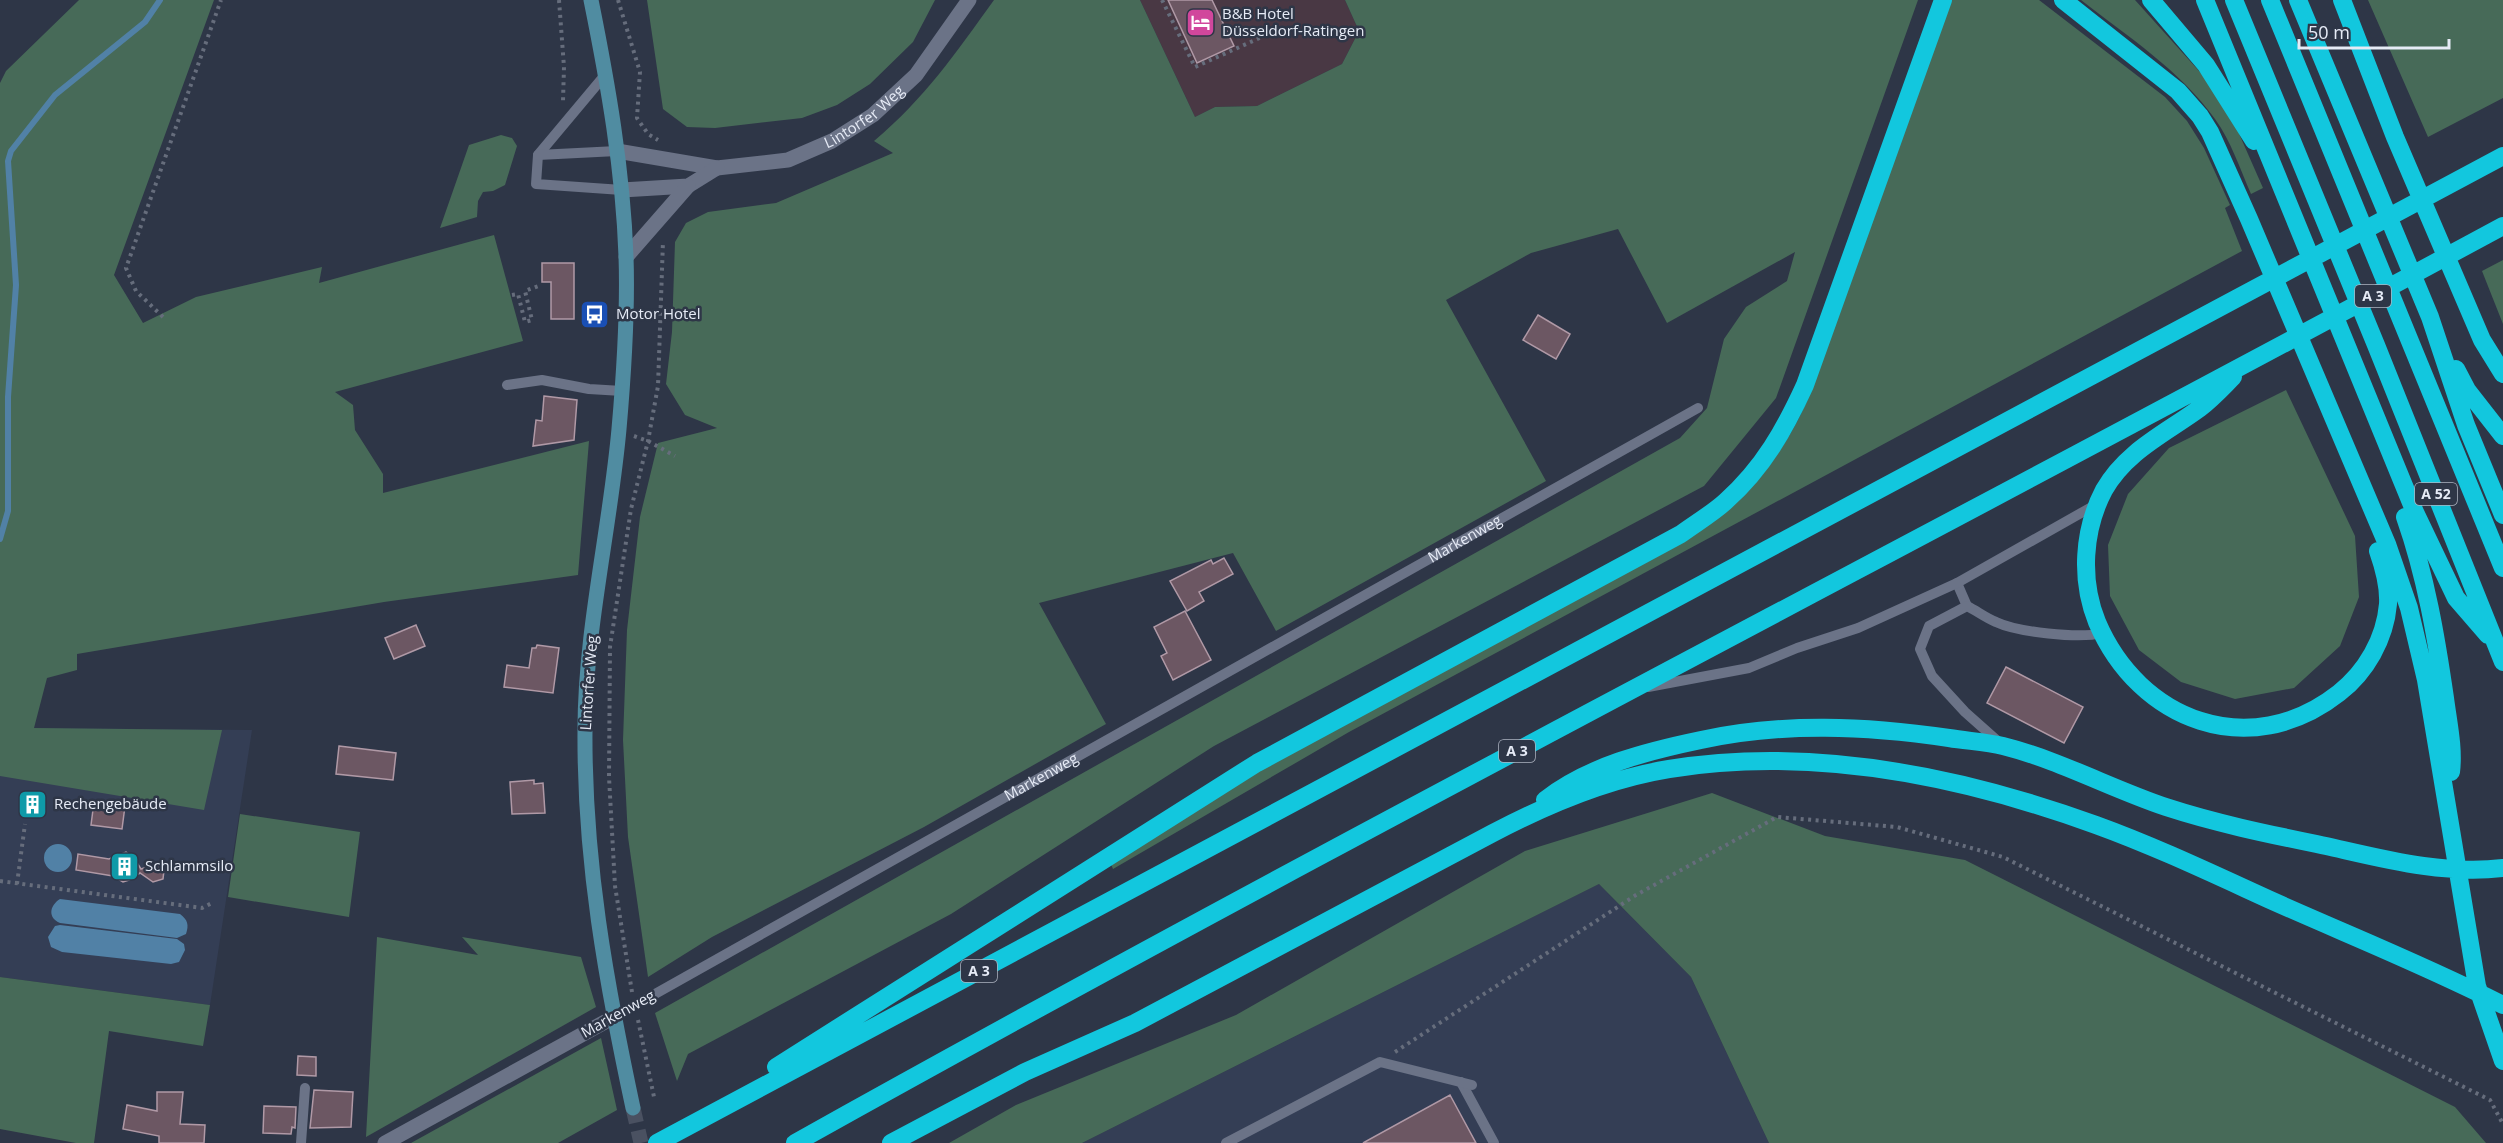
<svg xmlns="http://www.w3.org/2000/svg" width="2503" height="1143" font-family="'Open Sans',sans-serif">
<rect width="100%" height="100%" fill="#2e3647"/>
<path fill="#493844" d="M1140,0H1345L1359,31L1342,64L1257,106L1215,107L1195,117Z"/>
<path fill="#343e55" d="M0,724L34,728L252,730L210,1005L0,977Z
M1599,884L1691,977L1769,1143H1082Z"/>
<path fill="#476a58" d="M79,0H214L114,275L143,323L196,297L322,267L319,283L494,235L523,341L335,392L353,405L355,430L383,474V493L589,441L578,575L384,602L77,654V670L47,678L34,728L222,730L204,810L0,776V83L6,71Z
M647,0H935L913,42L870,84L837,105L802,118L715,128L687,127L663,109Z
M994,0H1140L1195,117L1215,107L1257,106L1342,64L1359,31L1345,0H1918L1776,398L1704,486L1214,746L951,914L688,1054L677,1081L655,1013L1680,438L1707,408L1724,339L1746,307L1787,281L1795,252L1667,323L1618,229L1531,253L1446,300L1546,481L1276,631L1233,553L1039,603L1106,724L924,827L712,937L648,977L628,837L623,740L627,630L640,517L658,443L717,428L685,415L666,384L672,332L675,242L686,223L708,212L776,203L893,153L874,141C925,98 955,54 994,0Z
M1949,0H2039L2165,97L2187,121L2204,148L2230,205L2225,208L2242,251L1349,732L1113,869L1110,862L1280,758L1754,485C1776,458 1793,433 1807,401Z
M2081,0H2135L2208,81L2233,120L2263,188L2251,194C2240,169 2231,141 2215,119C2180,70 2127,36 2081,0Z
M2368,0H2503V98L2428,137Z
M501,135L512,138L517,146L505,185L493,191L483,192L478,201L477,217L440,228L469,145Z
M2503,260V324L2482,271Z
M2286,390L2355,536L2359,597L2340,646L2294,688L2235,699L2181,682L2139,650L2110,596L2108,545L2128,494L2169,448Z
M1712,793L1825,836L1965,860L2455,1107L2486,1143H1769L1691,977L1599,884L1082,1143H949L1016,1105L1236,1015L1525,851Z
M240,814L360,832L349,917L228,897Z
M377,937L478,955L462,937L581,957L596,1007L366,1137Z
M0,977L210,1005L203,1046L109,1031L94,1143H76L0,1129Z
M601,1038L617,1110L558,1143H411Z"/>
<path fill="#5181a6" d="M44 858a14 14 0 1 1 28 0a14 14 0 1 1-28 0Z
M60,899L180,914C188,920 189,925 186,934L177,938L60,923C48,918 49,906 60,899Z
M60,925L177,939L184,944L185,950L179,962L171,964L62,952L51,947L48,937L55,926Z"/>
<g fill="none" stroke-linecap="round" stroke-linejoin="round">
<path stroke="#5181a6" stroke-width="6" d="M0,539L8,511V397L16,285L8,161L11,151L55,95L145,22L160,0"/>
</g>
<path fill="#6c5763" stroke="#b099a6" stroke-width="1.5" d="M1168,0H1212L1234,46L1197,63Z
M542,263H574V319H551V282H542Z
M1538,315L1570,334L1556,359L1523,340Z
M544,396L577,400L574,440L533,446L536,420L542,421Z
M1224,558L1233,574L1199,592L1204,601L1187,611L1170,581L1211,560L1213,564Z
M1185,611L1211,660L1173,680L1161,656L1167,653L1154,627Z
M416,625L425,646L394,659L385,638Z
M537,645L559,648L553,693L504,687L507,665L529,668L532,648H536Z
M2006,667L2083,707L2064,743L1987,703Z
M339,746L396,753L393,780L336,774Z
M534,780V784L543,783L545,813L512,814L510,782Z
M27,793L43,795L40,816L24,814Z
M94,802L125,806L122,829L91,825Z
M126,852L134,858L141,869L156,864L161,866L164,870L163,879L153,882L140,873L129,880L123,882L113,876L76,870L78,854L109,859Z
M298,1056L316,1057V1076L297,1075Z
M314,1090L353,1092L351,1127L310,1128Z
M157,1092H183L180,1124L205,1125L204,1143H159V1136L123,1129L127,1105L157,1111Z
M1450,1095L1476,1143H1363Z
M264,1106L296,1107L295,1128L292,1127L291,1134L263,1133Z"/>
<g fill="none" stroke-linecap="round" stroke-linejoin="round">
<path stroke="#4a5161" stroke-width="15" stroke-dasharray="15 8" stroke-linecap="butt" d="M633,1108L641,1143"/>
<path stroke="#666d7c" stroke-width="4" stroke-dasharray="3 4.5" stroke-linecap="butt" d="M559,0L564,67L563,101
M618,0L640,72L637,118L648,134L658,140
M1162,0L1195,67L1264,36
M512,295L518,294L525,322L532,320L525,291L541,285
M163,317L136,291L126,268L221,0
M634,436L648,441L675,456
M0,881L202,908L214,902
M17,884L25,824
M632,992L615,886L609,777L610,647L631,509L648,441L658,386L663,241
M638,1020L654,1097
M1395,1052L1636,895L1777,817L1897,827L2003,857L2490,1100L2503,1124"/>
<g stroke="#6b7387" stroke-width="10">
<path d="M605,75L538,155L536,184L622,190"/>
<path d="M538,155L617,151"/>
<path d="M507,385L542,380L589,389L622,391"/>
<path d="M1957,583L1967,606"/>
<path d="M1648,687L1749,668L1797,648L1858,628L1957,583L2097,504"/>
<path d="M2001,744L1965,712L1932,676L1920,649L1929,626L1967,606C1977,611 1986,618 1996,622C2017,632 2079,639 2102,633"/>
<path id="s1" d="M614,1017L1698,408"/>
<path d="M1461,1082L1494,1143"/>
<path d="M301,1143L305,1088"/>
<path d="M1226,1143L1380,1062L1472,1085"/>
</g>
<g stroke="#6b7387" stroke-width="15">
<path id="s2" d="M617,151L717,168L788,160L832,141L873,115L916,75L969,0"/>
<path d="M622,190L688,186L717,168"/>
<path d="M626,257L688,186"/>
<path d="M385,1143L614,1017"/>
</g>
<path stroke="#508ca1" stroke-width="15" d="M591,0C608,84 623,170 626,256C628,313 624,372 619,429C610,530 585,629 585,730C584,861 606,982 633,1108"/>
<path stroke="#12c7de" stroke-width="18" d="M2063,0L2178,91L2200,116L2210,132L2249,219L2387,544L2409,608L2426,680L2477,986L2503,1061
M2151,0L2206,65L2254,141
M2205,0L2414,510L2456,598L2488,635
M2234,0L2376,345L2503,662
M2270,0L2503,568
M2298,0L2430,317L2466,425L2503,515
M2342,0L2395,137L2482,340L2503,374
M2456,369L2467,390L2503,436
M2233,377C2222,388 2212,399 2200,408C2166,433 2126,451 2104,490C2083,530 2080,580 2097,622C2139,721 2250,763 2339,693C2366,672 2385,639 2388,604C2389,586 2384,568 2378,551
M2405,517C2426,577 2436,636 2445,698C2448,722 2454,748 2451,772
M1545,800C1588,766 1648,751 1701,740C1783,722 1867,726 1949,738C1967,741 1986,742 2003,746C2059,760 2112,789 2166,807C2218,824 2273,835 2326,846C2384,859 2443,875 2503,868
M776,1067L1257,763L1681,534C1696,523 1713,513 1726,501C1763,468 1785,429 1805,385L1943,0
M657,1143L2503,156
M795,1143C1359,828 1935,533 2503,226
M891,1143L1025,1072L1135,1023L1493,833C1548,804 1607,779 1669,769C1811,746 1961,776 2096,825C2154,846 2211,873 2268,899C2346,934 2427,966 2503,1005"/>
</g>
<defs>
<symbol id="hotel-square" viewBox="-11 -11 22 22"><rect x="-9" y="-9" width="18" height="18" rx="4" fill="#d1479c" stroke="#2e3647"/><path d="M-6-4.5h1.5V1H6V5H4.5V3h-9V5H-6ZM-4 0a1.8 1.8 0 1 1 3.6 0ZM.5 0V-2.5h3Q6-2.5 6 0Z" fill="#fff"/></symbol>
<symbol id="bus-square" viewBox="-11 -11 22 22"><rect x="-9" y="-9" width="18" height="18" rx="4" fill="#1a4fb4" stroke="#2e3647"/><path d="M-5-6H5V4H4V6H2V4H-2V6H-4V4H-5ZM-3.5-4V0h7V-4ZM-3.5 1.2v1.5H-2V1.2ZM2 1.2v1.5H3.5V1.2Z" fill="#fff"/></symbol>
<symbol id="building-square" viewBox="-11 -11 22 22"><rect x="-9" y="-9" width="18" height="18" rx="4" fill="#0f9aa8" stroke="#2e3647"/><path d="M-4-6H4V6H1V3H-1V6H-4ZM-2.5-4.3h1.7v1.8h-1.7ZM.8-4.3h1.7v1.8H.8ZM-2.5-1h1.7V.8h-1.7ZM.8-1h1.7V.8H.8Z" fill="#fff"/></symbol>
</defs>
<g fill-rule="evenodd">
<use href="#hotel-square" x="1184" y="6" width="33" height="33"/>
<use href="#bus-square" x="578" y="298" width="33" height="33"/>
<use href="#building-square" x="16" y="788" width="33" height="33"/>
<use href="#building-square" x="108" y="850" width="33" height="33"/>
</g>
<g text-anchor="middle" stroke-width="5" stroke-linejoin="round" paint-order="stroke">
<g fill="#2e3647" stroke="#afb5c2" stroke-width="1.5">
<rect x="2355" y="285" width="36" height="22" rx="4.5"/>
<rect x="2415" y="483" width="42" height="22" rx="4.5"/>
<rect x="1499" y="740" width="36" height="22" rx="4.5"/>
<rect x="961" y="960" width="36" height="22" rx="4.5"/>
</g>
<g font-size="14" font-weight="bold" fill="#e6ebf6">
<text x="2373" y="301">A 3</text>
<text x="2436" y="499">A 52</text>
<text x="1517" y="756">A 3</text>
<text x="979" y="976">A 3</text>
</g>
<g font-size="15" fill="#e6ebf6" stroke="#2e3647" text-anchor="start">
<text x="1222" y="19">B&amp;B Hotel<tspan x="1222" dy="17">Düsseldorf-Ratingen</tspan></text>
<text x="616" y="319">Motor Hotel</text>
<text x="54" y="809">Rechengebäude</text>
<text x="145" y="871">Schlammsilo</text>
</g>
<g font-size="15" fill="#e6ebf6" stroke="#2e3647">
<text dy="5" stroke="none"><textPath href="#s2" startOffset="261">Lintorfer Weg</textPath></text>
<text dy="5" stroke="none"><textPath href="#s1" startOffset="976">Markenweg</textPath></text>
<text transform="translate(589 683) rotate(-86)" y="5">Lintorfer Weg</text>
<text dy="5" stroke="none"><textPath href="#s1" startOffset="490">Markenweg</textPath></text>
<text transform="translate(618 1014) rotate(-29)" y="5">Markenweg</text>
</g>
</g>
<path d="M2299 39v9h150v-9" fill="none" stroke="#e6ebf6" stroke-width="3"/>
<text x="2308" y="39" font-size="18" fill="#e6ebf6" stroke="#2e3647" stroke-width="4.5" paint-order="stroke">50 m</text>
</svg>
